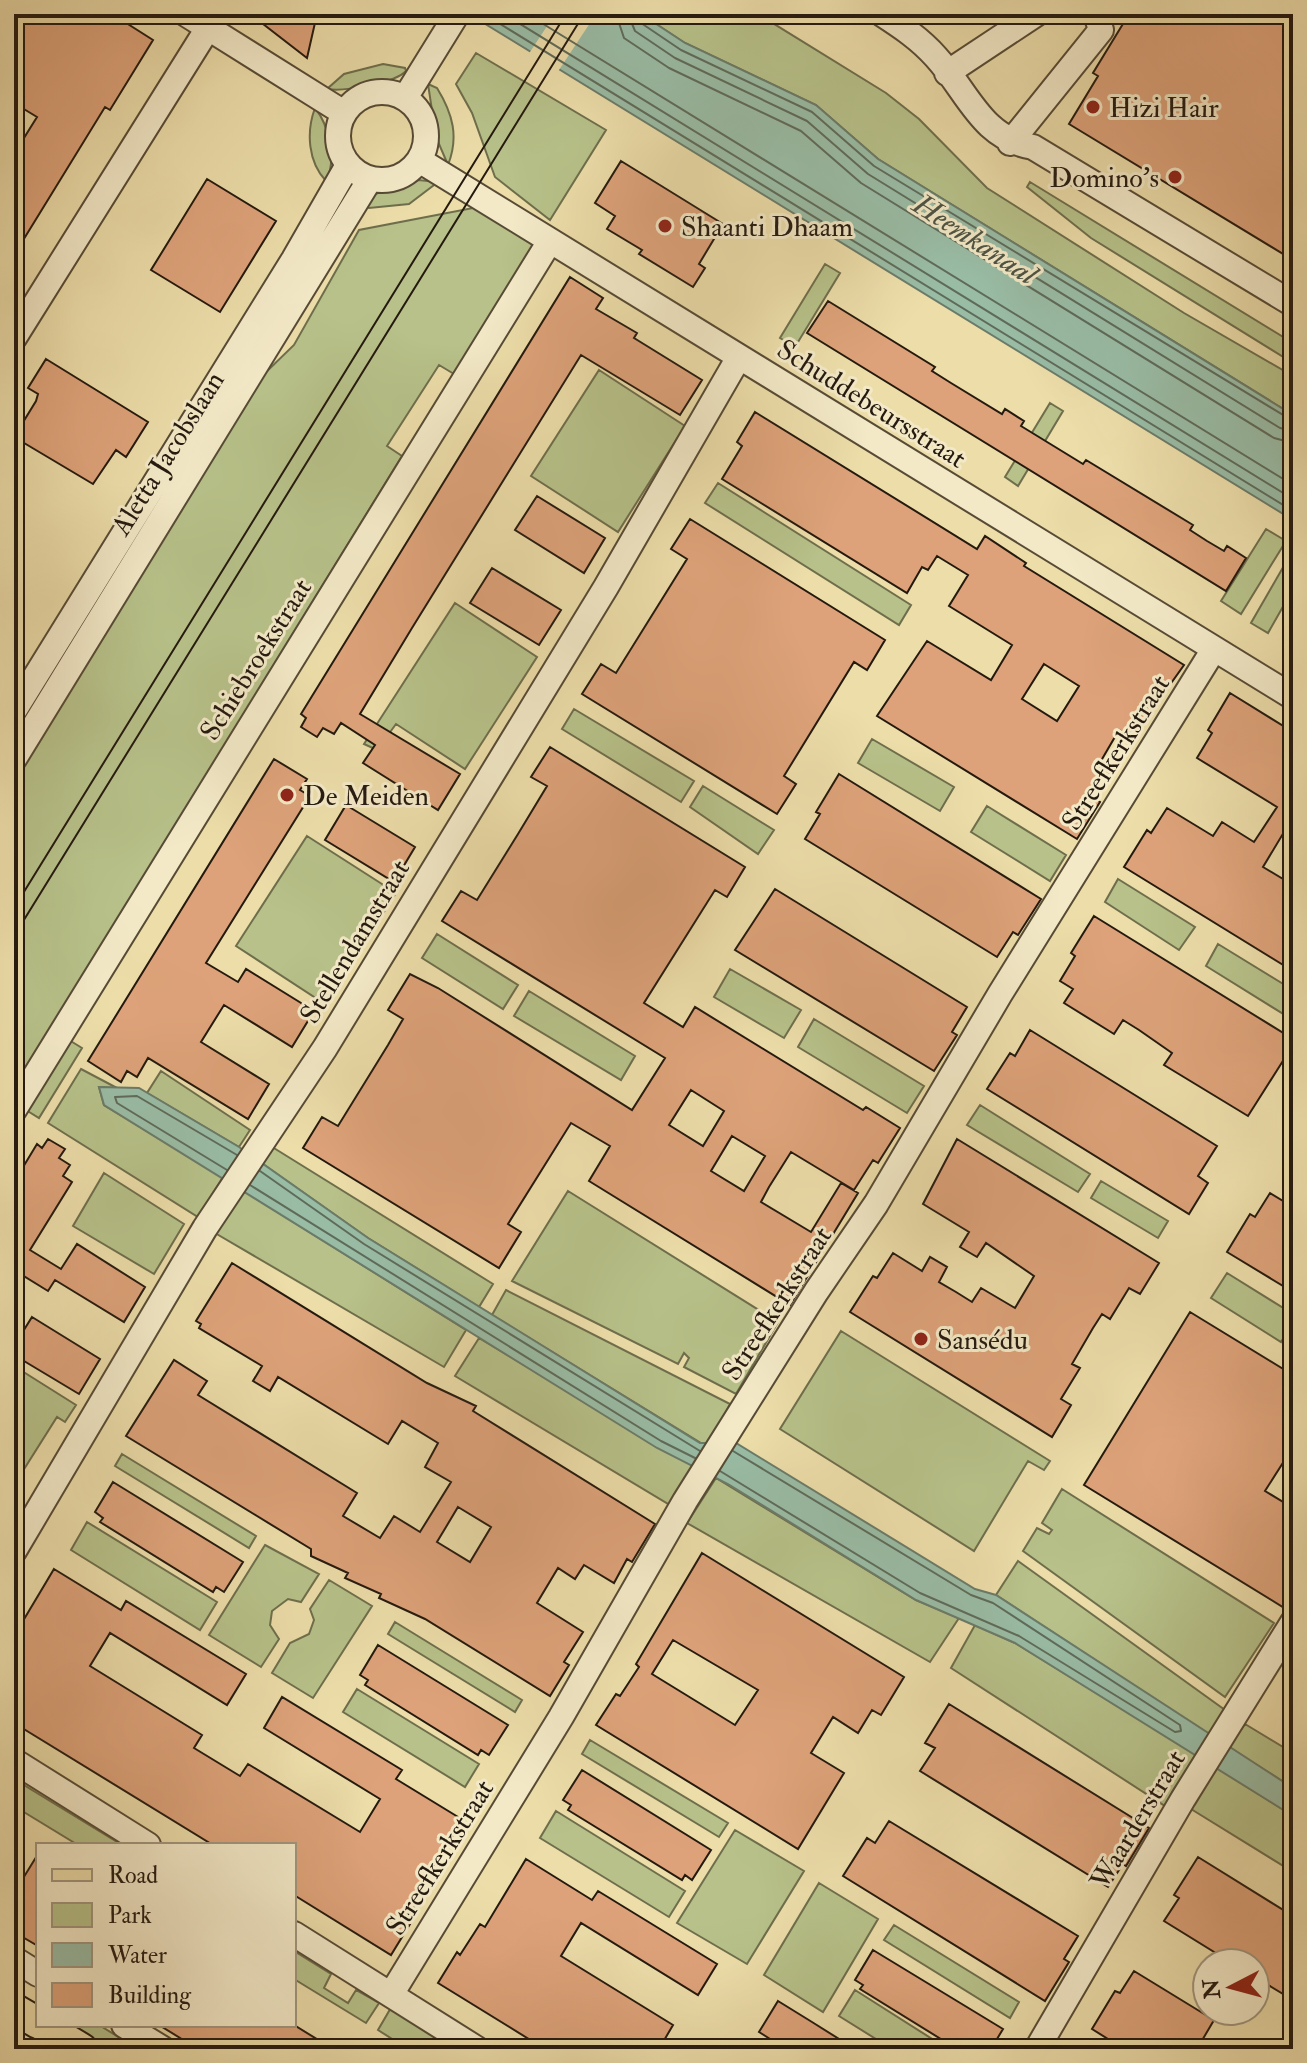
<svg xmlns="http://www.w3.org/2000/svg" width="1307" height="2063" font-family="'IM FELL Double Pica',serif">
<rect width="100%" height="100%" fill="#ecdda9"/>
<filter id="stains"><feTurbulence type="fractalNoise" baseFrequency=".0025" numOctaves="4"/><feColorMatrix values="0 0 0 0 .2 0 0 0 0 .09 0 0 0 0 .02 0 0 0 .5 -.17"/></filter>
<radialGradient id="worn" r=".72"><stop offset=".6" stop-color="#630" stop-opacity="0"/><stop offset="1" stop-color="#630" stop-opacity=".3"/></radialGradient>
<path fill="#b7c189" stroke="#6e6e4c" stroke-width="2" d="M641,14H758L886,93L919,119L987,188L1184,313L1293,376V415L878,159L816,105L685,43Z
M476,53L606,130L550,220L495,177L472,113L456,84Z
M383,64L405,68L406,71C395,83 343,92 327,89L344,74Z
M428,84L437,88C453,114 459,137 448,165L436,137Z
M315,108C329,125 337,161 326,181C308,162 306,132 315,108Z
M418,180L438,182L409,204L369,208L365,205L375,194Z
M1030,182L1293,343V363L1091,238L1027,187Z
M478,207L536,246L454,374L439,365L387,446L402,456L14,1089V775L260,378L294,345L359,230Z
M825,264L840,273L795,347L780,338Z
M599,370L685,426L618,532L531,476Z
M1050,403L1063,411L1018,486L1005,477Z
M718,483L911,605L899,625L705,503Z
M1266,529L1286,541L1241,614L1221,601Z
M1293,550V589L1268,633L1251,623Z
M455,603L537,657L465,769L396,724L377,750L364,744Z
M574,709L694,781L681,802L562,729Z
M872,739L954,787L940,811L858,763Z
M703,786L774,830L758,854L690,807Z
M987,806L1066,855L1050,881L971,832Z
M307,836L396,893L325,1004L236,946Z
M1118,879L1195,927L1179,950L1105,902Z
M437,934L518,985L503,1009L422,958Z
M1218,944L1293,990V1020L1206,966Z
M730,969L801,1010L784,1038L714,997Z
M529,991L635,1056L621,1080L514,1016Z
M814,1019L924,1086L907,1113L798,1047Z
M69,1040L82,1048L39,1118L26,1110Z
M81,1069L117,1088L99,1087L104,1105L223,1177L198,1217L48,1123Z
M161,1071L250,1130L239,1147L147,1093Z
M980,1105L1090,1174L1078,1192L967,1125Z
M269,1145L493,1284L479,1307L368,1238L260,1162Z
M104,1173L184,1224L154,1274L73,1226Z
M1101,1181L1168,1221L1158,1238L1091,1198Z
M244,1191L466,1330L444,1367L215,1233Z
M568,1191L778,1322L736,1394L684,1367L689,1358L684,1353L678,1364L512,1281Z
M1227,1273L1293,1314V1323L1281,1342L1211,1298Z
M506,1290L730,1404L710,1443H701L492,1315Z
M841,1331L1050,1461L1044,1470L1028,1461L974,1551L780,1429Z
M479,1338L693,1466L670,1505L455,1376Z
M14,1366L76,1405L65,1422L57,1417L14,1485Z
M122,1454L256,1536L249,1548L115,1466Z
M716,1478L916,1600L959,1618L930,1662L687,1523Z
M1062,1489L1274,1623L1225,1697L1023,1551L1037,1528L1049,1534L1052,1530L1042,1523Z
M87,1522L217,1602L200,1630L71,1550Z
M265,1545L319,1574L301,1602L288,1599L272,1611L270,1625L279,1639L261,1667L209,1635Z
M1018,1561L1225,1710L1209,1735L996,1595Z
M329,1580L372,1606L313,1698L272,1673L290,1643L309,1634L314,1620L310,1609Z
M395,1622L522,1700L515,1712L388,1634Z
M975,1625L1015,1643L1196,1754L1165,1806L951,1668Z
M357,1689L479,1764L465,1787L343,1712Z
M1245,1724L1293,1753V1788L1228,1747Z
M590,1740L728,1823L719,1837L582,1754Z
M1217,1767L1293,1816V1872L1191,1809Z
M14,1779L122,1845H78L14,1806Z
M556,1811L685,1891L669,1917L540,1838Z
M735,1830L804,1871L747,1964L677,1923Z
M819,1883L878,1919L823,2012L764,1975Z
M894,1925L1019,2002L1010,2018L884,1940Z
M294,1951L331,1974L324,1988L348,2003L356,1990L379,2003L366,2023L294,1979Z
M855,1990L948,2049H892L839,2016Z
M392,2006L460,2049H408L378,2030Z
M54,2025H99L138,2049H94Z"/>
<path fill="#99bca5" stroke="#6b7b69" stroke-width="2" d="M469,14H641L685,43L816,105L878,159L1293,415V520Z
M99,1087L139,1088L239,1147L368,1238L700,1443H736L975,1589L996,1595L1293,1788V1816L1015,1643L916,1600L728,1484L657,1448L104,1105Z"/>
<path fill="#ecdda9" d="M555,14H596L557,73L528,55Z"/>
<g fill="none" stroke-linecap="round" stroke-linejoin="round">
<path stroke="#5f6b5a" stroke-width="2" d="M484,14L1293,511
M504,14L1293,499
M527,14L1293,485
M616,14L624,38L669,68L801,131L861,183L1274,438L1293,443
M628,14L635,31L675,58L807,121L868,174L1280,428L1293,431
M638,14L641,23L681,50L812,112L874,166L1293,421
M227,1170L117,1103L115,1097L137,1096L237,1155
M260,1171L364,1244L700,1451
M250,1185L661,1441L695,1458
M720,1471L920,1593L1019,1636L1175,1732L1181,1731L1180,1725L993,1603L971,1595L733,1451"/>
</g>
<path fill="#dda279" stroke="#251a10" stroke-width="2" fill-rule="evenodd" d="M14,14H112L153,40L110,110L105,107L14,255V154L37,117L14,103Z
M250,14H317L307,58Z
M1129,14H1293V260L1069,124L1098,76L1093,73Z
M621,161L723,224L699,264L705,268L693,287L639,254L642,250L607,229L615,216L595,203Z
M207,179L276,221L220,312L151,270Z
M570,277L603,298L596,309L637,333L634,338L702,380L680,415L581,355L412,628L360,714L460,774L438,810L363,763L375,745L341,723L334,734L323,728L317,737L301,727L306,718L301,714Z
M828,301L935,367L932,371L951,383L1002,414L1005,409L1024,421L1021,426L1083,464L1086,460L1193,525L1190,530L1207,541L1224,551L1227,546L1246,558L1226,591L807,333Z
M46,359L148,422L126,457L116,450L93,484L14,437L36,401L38,394L28,388Z
M755,412L977,549L985,536L1026,563L1024,566L1184,665L1132,738L1119,730L1098,766L1110,773L1095,798L1100,802L1077,839L877,716L927,641L991,680L1012,645L949,606L968,575L937,556L928,570L922,567L907,593L722,479L742,446L737,442ZM1044,664L1079,686L1057,721L1022,699Z
M537,496L605,538L584,573L515,530Z
M690,519L885,640L867,670L854,662L784,776L796,784L777,814L582,694L601,664L616,673L687,559L671,549Z
M492,568L561,610L539,645L470,603Z
M1230,693L1293,732V837L1284,832L1263,867L1293,885V971L1124,867L1147,830L1151,833L1167,808L1213,836L1222,822L1254,842L1277,807L1197,758L1212,733L1208,730Z
M550,747L745,867L727,897L715,890L644,1003L683,1027L695,1007L863,1110L866,1107L900,1128L878,1163L873,1160L854,1190L791,1152L769,1187L761,1202L811,1232L841,1183L858,1193L790,1305L589,1181L610,1146L571,1123L508,1224L521,1232L499,1268L303,1148L322,1117L338,1126L388,1045L403,1019L388,1010L410,974L438,988L632,1110L665,1058L442,921L461,891L477,900L518,834L547,786L531,777ZM691,1090L724,1111L703,1146L669,1125ZM732,1136L765,1156L744,1191L711,1171Z
M274,759L307,779L300,790L310,796L206,963L238,982L246,969L314,1011L292,1047L224,1005L201,1042L269,1084L248,1119L148,1058L137,1077L127,1071L121,1082L88,1061Z
M839,774L1041,899L1018,935L1013,932L997,957L805,839L820,814L816,812Z
M346,805L415,847L394,882L325,840Z
M775,889L967,1007L952,1032L957,1035L934,1071L735,950Z
M1094,916L1293,1039V1045L1248,1116L1164,1065L1172,1053L1139,1030L1123,1020L1114,1034L1064,1003L1073,989L1060,981L1075,956L1071,953Z
M1030,1030L1217,1146L1198,1176L1208,1183L1189,1214L987,1089L1010,1053L1015,1056Z
M48,1139L65,1149L59,1158L70,1165L63,1176L72,1182L30,1250L61,1269L77,1244L145,1287L124,1322L55,1280L48,1291L17,1272L14,1277V1182L37,1144L42,1148Z
M957,1139L1159,1263L1140,1294L1129,1288L1110,1319L1102,1314L1093,1328L1072,1364L1080,1368L1061,1399L1071,1405L1052,1437L850,1312L873,1276L877,1278L893,1253L922,1271L930,1257L947,1267L939,1282L956,1292L972,1302L981,1288L1015,1308L1034,1276L986,1243L977,1257L960,1247L969,1232L923,1204Z
M1270,1193L1293,1207V1292L1227,1252L1250,1214L1255,1217Z
M232,1263L427,1383L476,1406L473,1411L655,1524L632,1562L627,1559L614,1583L584,1565L575,1579L558,1568L537,1603L583,1632L564,1662L569,1665L550,1696L425,1619L379,1598L381,1594L345,1578L348,1573L311,1556V1549L126,1436L174,1360L207,1381L198,1395L357,1493L343,1516L380,1538L394,1516L420,1532L451,1482L425,1467L438,1443L402,1421L388,1444L278,1377L270,1391L253,1381L262,1366L199,1328L201,1324L196,1321ZM458,1507L491,1527L470,1562L437,1542Z
M1190,1312L1293,1375V1447L1265,1491L1293,1508V1597L1286,1609L1084,1485Z
M32,1317L100,1359L79,1394L14,1355V1346Z
M113,1482L243,1562L224,1592L216,1587L213,1592L100,1522L103,1518L95,1512Z
M702,1553L904,1677L881,1715L872,1710L858,1733L833,1717L811,1753L844,1773L798,1849L596,1725L616,1694L620,1696L639,1667L636,1664ZM673,1640L758,1690L735,1725L652,1674Z
M54,1569L121,1610L126,1601L246,1674L227,1705L110,1633L90,1666L202,1735L194,1748L240,1776L248,1764L360,1832L380,1799L264,1728L282,1697L402,1770L396,1779L463,1820L421,1887L425,1890L405,1921L410,1924L391,1955L294,1895V1845H213L14,1723V1636Z
M378,1645L508,1725L489,1755L481,1750L478,1755L365,1685L368,1680L360,1675Z
M949,1704L1149,1828L1126,1866L1123,1864L1108,1887L920,1771L935,1748L925,1743Z
M582,1770L711,1850L692,1880L685,1875L682,1880L568,1810L571,1805L563,1800Z
M889,1821L1078,1936L1064,1959L1069,1962L1045,2001L843,1876L867,1838L875,1843Z
M38,1854V1946L14,1932V1893Z
M1198,1857L1293,1916V2000L1255,1977V1963H1232L1164,1921L1179,1898L1174,1895Z
M526,1859L592,1900L598,1891L717,1964L698,1995L581,1923L561,1956L673,2025L659,2049H545L438,1983L457,1952L460,1955L480,1924L485,1927Z
M873,1950L1003,2029L991,2049H957L860,1989L863,1985L855,1980Z
M1134,1971L1214,2020L1197,2049H1124L1092,2029L1115,1991L1120,1993Z
M778,2001L812,2022L855,2049H786L759,2032Z
M159,2025H294L333,2049H198Z"/>
<g fill="none" stroke-linecap="round" stroke-linejoin="round">
<defs>
<path id="minor" d="M186,14L344,113
M882,14C902,27 920,39 936,57C968,92 981,138 1033,147L1293,304
M947,73L1036,14
M338 136a44 44 0 1 1 88 0a44 44 0 1 1-88 0Z
M405,98L457,14
M1010,143L1101,30L1096,14
M419,160L1293,697
M14,338L208,28
M14,711L294,259L348,165
M14,759L370,179
M14,1110L550,241
M14,1551L205,1228L325,1048L606,587L739,357
M14,1761L148,1845
M294,1934L477,2049
M14,1959L38,1974
M392,1993L561,1717L685,1501L816,1292L876,1204L1000,994L1214,649
M124,2025L163,2049
M1037,2049L1183,1799L1293,1622"/>
<path id="major" d="M14,2009L38,2023
M42,2025L82,2049"/>
</defs>
<use href="#minor" stroke="#574b36" stroke-width="28"/>
<use href="#major" stroke="#251a10" stroke-width="34"/>
<use href="#minor" stroke="#f3e9c7" stroke-width="24"/>
<use href="#major" stroke="#ecdda9" stroke-width="30"/>
<path stroke="#251a10" stroke-width="2" d="M14,908L566,14
M14,936L584,14"/>
</g>
<g fill="#8f2418" stroke="#f3e9c7" stroke-width="3">
<circle cx="1093" cy="107" r="8"/>
<circle cx="1175" cy="177" r="8"/>
<circle cx="665" cy="226" r="8"/>
<circle cx="287" cy="795" r="8"/>
<circle cx="921" cy="1339" r="8"/>
</g>
<g text-anchor="middle" stroke-width="6" stroke-linejoin="round" paint-order="stroke">
<g font-size="28" fill="#251a10" stroke="#f3e9c7" text-anchor="start">
<text x="1109" y="117">Hizi Hair</text>
<text x="1159" y="187" text-anchor="end">Domino's</text>
<text x="681" y="236">Shaanti Dhaam</text>
<text x="303" y="805">De Meiden</text>
<text x="937" y="1349">Sansédu</text>
</g>
<g font-size="28" fill="#251a10" stroke="#f3e9c7">
<text transform="translate(872 403) rotate(32)" y="10">Schuddebeursstraat</text>
<text transform="translate(167 453) rotate(-58)" y="10">Aletta Jacobslaan</text>
<text transform="translate(255 659) rotate(-58)" y="10">Schiebroekstraat</text>
<text transform="translate(1115 752) rotate(-58)" y="10">Streefkerkstraat</text>
<text transform="translate(354 941) rotate(-59)" y="10">Stellendamstraat</text>
<text transform="translate(776 1303) rotate(-57)" y="10">Streefkerkstraat</text>
<text transform="translate(1137 1819) rotate(-59)" y="10">Waarderstraat</text>
<text transform="translate(439 1857) rotate(-58)" y="10">Streefkerkstraat</text>
</g>
<g font-size="30" font-style="italic" fill="#4e5344" stroke="#f3e9c7">
<text transform="translate(975 239) rotate(33)" y="10">Heemkanaal</text>
</g>
</g>
<rect width="1307" height="2063" fill="none" stroke="#ecdda9" stroke-width="48"/>
<rect x="16" y="16" width="1275" height="2031" fill="none" stroke="#251a10" stroke-width="4"/>
<rect x="24" y="24" width="1259" height="2015" fill="none" stroke="#251a10" stroke-width="2"/>
<rect x="36" y="1843" width="260" height="184" fill="#f3e9c7" stroke="#a1967e" stroke-width="2"/>
<rect x="52" y="1869" width="40" height="12" fill="#ecdda9" stroke="#a1967e" stroke-width="2"/>
<text x="108" y="1883" font-size="24" fill="#251a10">Road</text>
<rect x="52" y="1903" width="40" height="24" fill="#b7c189" stroke="#a1967e" stroke-width="2"/>
<text x="108" y="1923" font-size="24" fill="#251a10">Park</text>
<rect x="52" y="1943" width="40" height="24" fill="#99bca5" stroke="#a1967e" stroke-width="2"/>
<text x="108" y="1963" font-size="24" fill="#251a10">Water</text>
<rect x="52" y="1983" width="40" height="24" fill="#dda279" stroke="#a1967e" stroke-width="2"/>
<text x="108" y="2003" font-size="24" fill="#251a10">Building</text>
<g transform="translate(1231 1987) rotate(264)"><circle r="38" fill="#f3e9c7" stroke="#a1967e" stroke-width="2"/>
<path d="M0-6L14 30L0 20L-14 30Z" fill="#8f2418"/>
<text y="-12" font-size="22" font-weight="bold" text-anchor="middle" fill="#251a10">N</text>
</g>
<rect width="100%" height="100%" filter="url(#stains)"/>
<rect width="100%" height="100%" fill="url(#worn)"/>
</svg>
